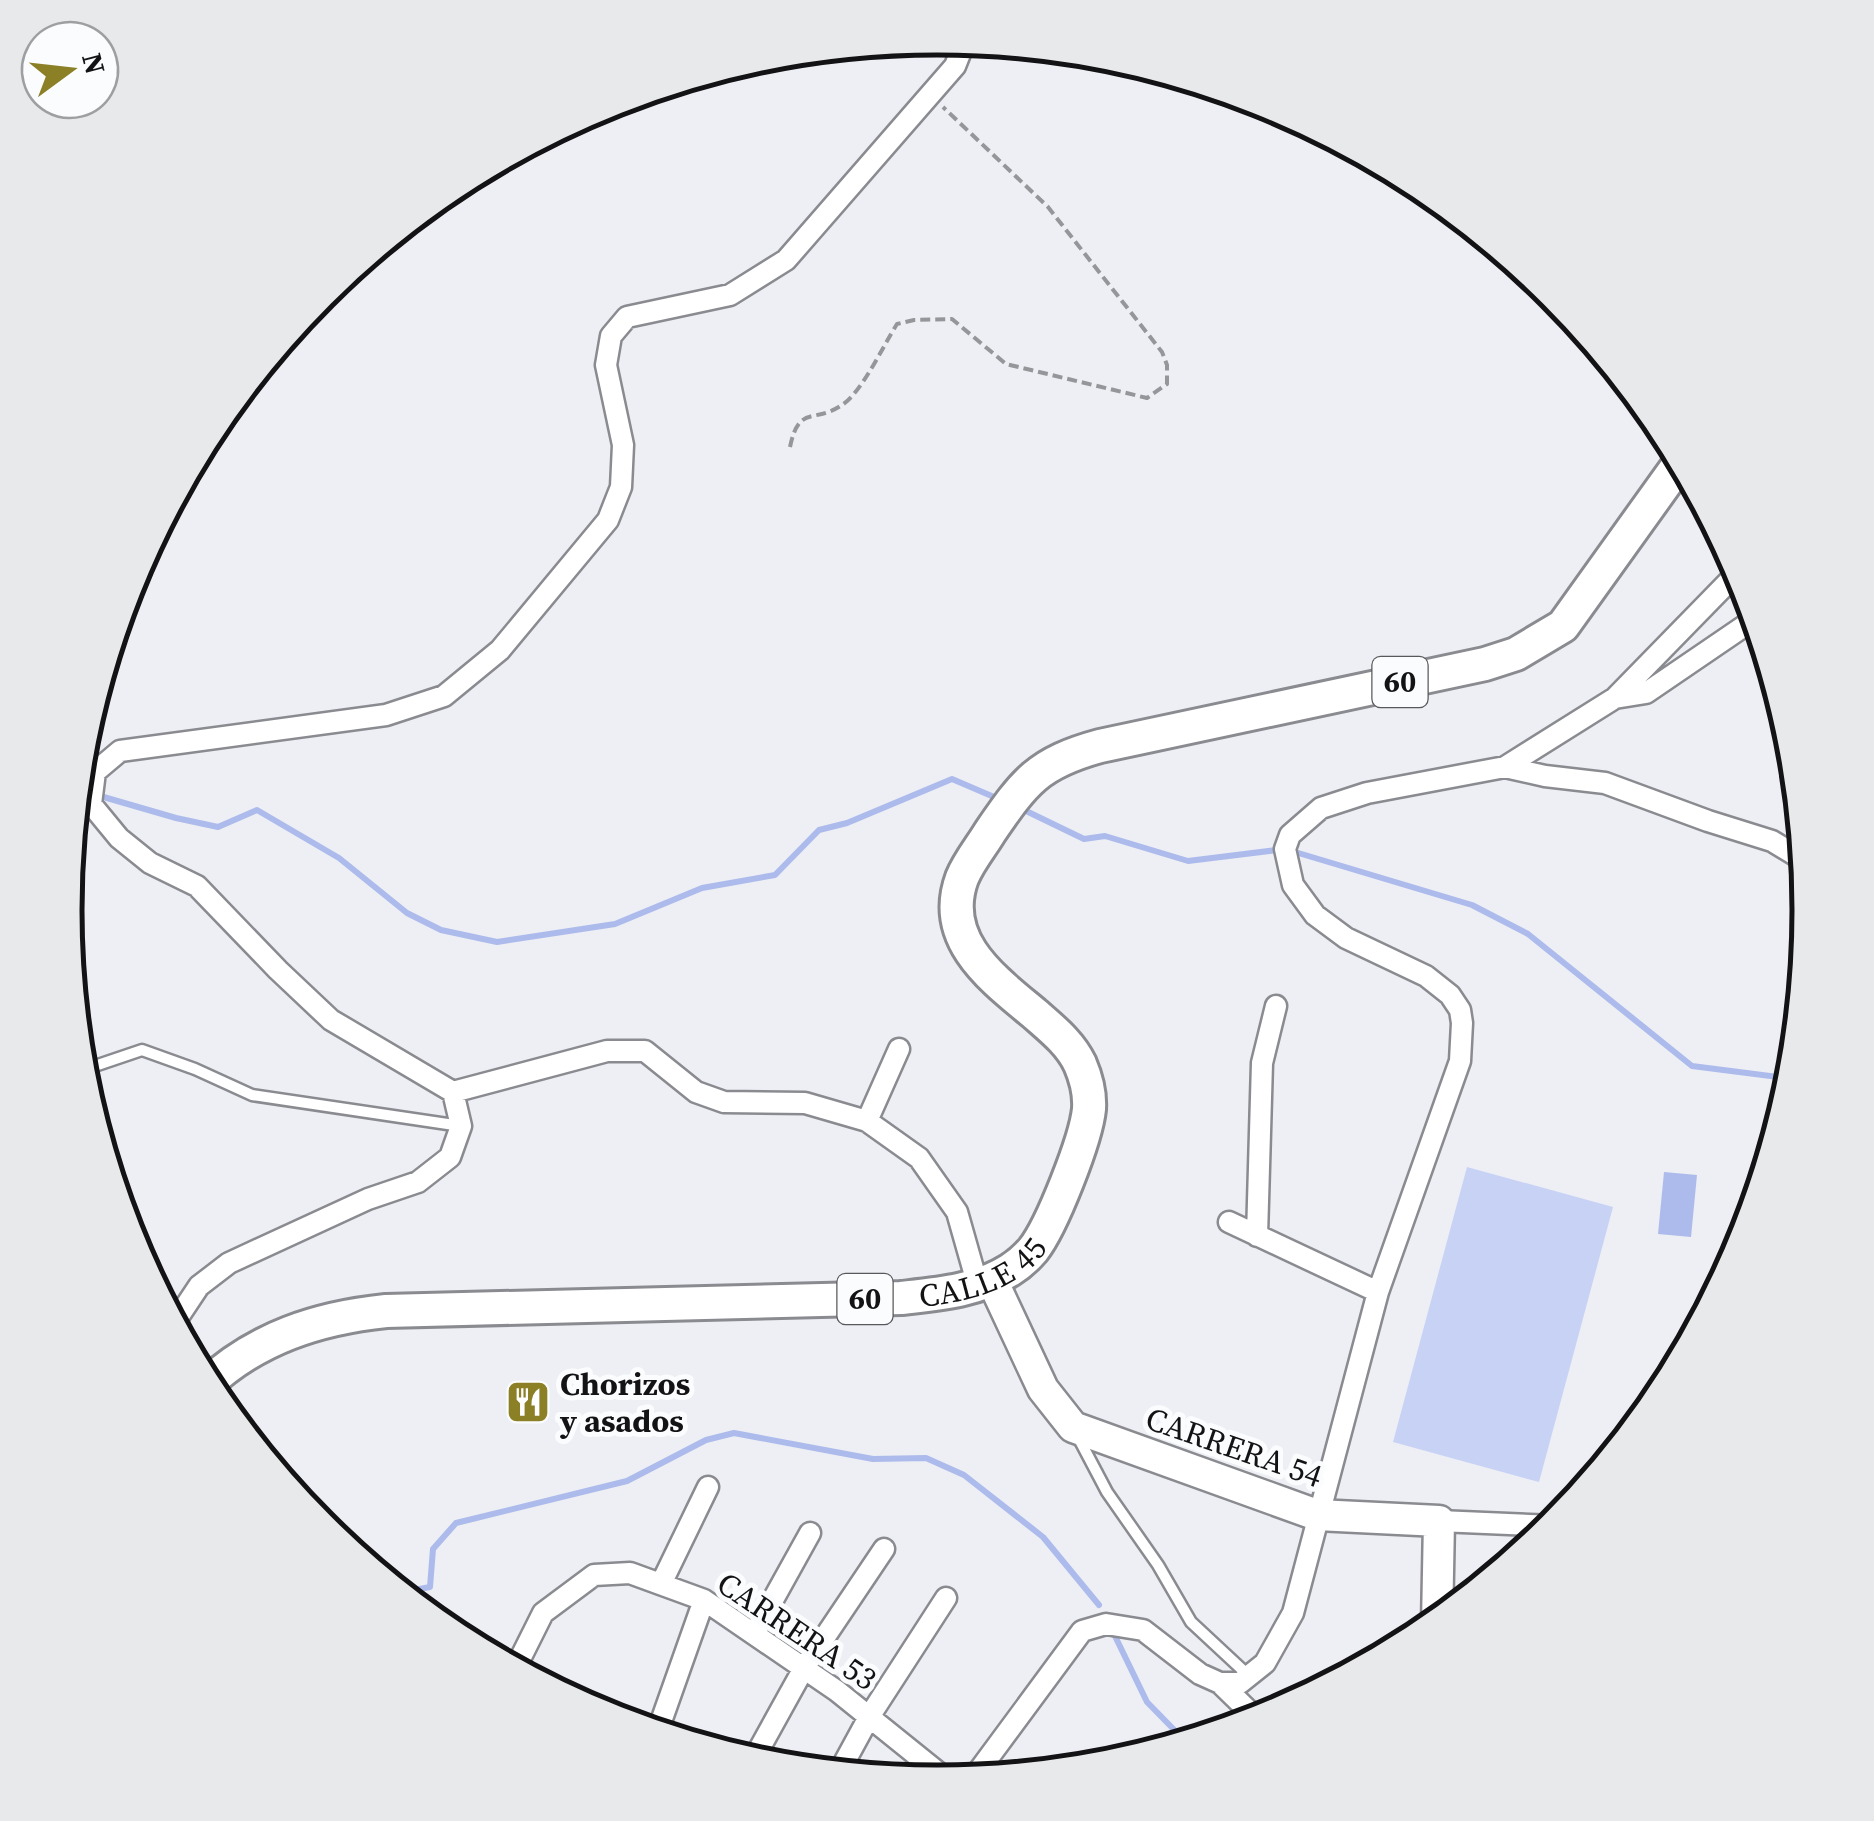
<svg xmlns="http://www.w3.org/2000/svg" width="1874" height="1821" font-family="'Source Serif 4',serif">
<rect width="100%" height="100%" fill="#edeff4"/>
<path fill="#c7d2f5" d="M1467,1167L1613,1207L1539,1482L1393,1442Z"/>
<path fill="#acbbeb" d="M1664,1172L1697,1175L1691,1237L1658,1234Z"/>
<g fill="none" stroke-linecap="round" stroke-linejoin="round">
<path stroke="#acbbeb" stroke-width="6" d="M76,789L176,818L218,827L257,810L339,858L407,913L441,930L497,942L615,924L702,888L775,875L819,830L847,823L952,779L1001,800
M1022,809L1084,839L1105,836L1188,861L1285,849L1472,905L1528,934L1692,1066L1793,1079
M399,1593L430,1587L433,1549L456,1523L627,1481L706,1440L734,1433L873,1459L926,1458L964,1475L1043,1537L1099,1605
M1114,1634L1147,1702L1187,1743"/>
<defs>
<path id="lane" d="M80,1071L142,1050L195,1069L252,1095L461,1126
M1078,1437L1107,1492L1158,1565L1191,1622L1249,1676"/>
<path id="street" d="M1615,698L1740,570
M1505,767L1545,776L1605,783L1708,821L1772,841L1805,861
M899,1049L867,1121L919,1158L957,1212L978,1286
M453,1092L607,1051H645L696,1092L724,1102L805,1103L867,1121
M1229,1222L1378,1292
M1257,1236L1262,1063L1276,1006
M173,1325L199,1286L229,1263L368,1199L418,1182L450,1157L461,1126L453,1092L331,1020L278,970L197,886L150,863L119,838L91,804L95,772L120,751L386,715L444,696L500,650L608,520L621,487L623,445L606,365L611,336L627,317L730,295L786,260L955,66L961,51V40
M1439,1521L1555,1526
M661,1584L708,1487
M754,1634L810,1533
M519,1672L518,1663L543,1613L594,1575L630,1573L704,1600L837,1691L950,1782
M1220,1683H1240L1265,1663L1293,1613L1378,1292L1460,1061L1462,1023L1460,1010L1450,995L1426,976L1346,938L1315,915L1293,885L1285,849L1290,835L1321,808L1367,793L1505,767L1615,698L1646,693L1756,618
M657,1733L704,1600
M752,1762L804,1668L884,1549
M838,1774L869,1717L946,1598
M972,1780L1082,1631L1106,1624L1143,1630L1200,1674L1220,1683L1259,1721"/>
<path id="secondary" d="M992,1280L1043,1389L1073,1427L1317,1515L1439,1521L1437,1624"/>
<g id="primary">
<path id="s1" d="M206,1385C256,1338 318,1318 386,1311L901,1298C938,1294 977,1291 1010,1270C1018,1265 1027,1257 1033,1250C1052,1226 1086,1139 1089,1109C1090,1094 1086,1078 1080,1064C1070,1043 1052,1029 1035,1014C993,979 939,940 962,878C969,861 981,847 990,832C1025,781 1038,763 1100,746L1485,664L1516,654L1563,626L1682,460"/>
</g>
</defs>
<use href="#lane" stroke="#8a8b90" stroke-width="15"/>
<use href="#street" stroke="#8a8b90" stroke-width="25"/>
<use href="#secondary" stroke="#8a8b90" stroke-width="35"/>
<use href="#primary" stroke="#8a8b90" stroke-width="38"/>
<path stroke="#95969a" stroke-width="4" stroke-dasharray="10 5" stroke-linecap="butt" d="M790,447C799,404 814,424 842,405C862,392 883,346 897,324L914,320L952,319L1006,364L1147,398L1167,384V365L1162,352L1048,207L943,107"/>
<use href="#lane" stroke="#fff" stroke-width="10"/>
<use href="#street" stroke="#fff" stroke-width="20"/>
<use href="#secondary" stroke="#fff" stroke-width="30"/>
<use href="#primary" stroke="#fff" stroke-width="32"/>
</g>
<defs>
<symbol id="restaurant-square" viewBox="-11 -11 22 22"><rect x="-9" y="-9" width="18" height="18" rx="4" fill="#8c8027" stroke="#fbfcfe"/><path d="M-5-6h1v4h1v-4h1v4h1v-4h1v5L-1.5 .5V6h-2V.5L-5-1ZM5-6V6H3V1.5H1.5Q1.5-4 5-6Z" fill="#fff"/></symbol>
</defs>
<g fill-rule="evenodd">
<use href="#restaurant-square" x="503" y="1377" width="50" height="50"/>
</g>
<g text-anchor="middle" stroke-width="10" stroke-linejoin="round" paint-order="stroke">
<g fill="#fbfcfe" stroke="#59595b" stroke-width="2.5">
<rect x="1372.5" y="657" width="55" height="50" rx="8"/>
<rect x="837.5" y="1274" width="55" height="50" rx="8"/>
</g>
<g font-size="30" font-weight="bold" fill="#131315">
<text x="1400" y="692">60</text>
<text x="865" y="1309">60</text>
</g>
<g font-size="32" fill="#131315" stroke="#fbfcfe">
<text dy="11" stroke="none"><textPath href="#s1" startOffset="800">CALLE 45</textPath></text>
<text transform="translate(1234 1447) rotate(19)" y="11">CARRERA 54</text>
<text transform="translate(797 1631) rotate(34)" y="11">CARRERA 53</text>
</g>
<g font-size="32" font-weight="bold" fill="#131315" stroke="#fbfcfe" text-anchor="start">
<text x="560" y="1395">Chorizos<tspan x="560" dy="37">y asados</tspan></text>
</g>
</g>
<path d="M0 0H1874V1821H0ZM82 910a855 855 0 1 1 1710 0a855 855 0 1 1-1710 0Z" fill="#e8e9eb" fill-rule="evenodd"/>
<path fill="none" stroke="#131315" stroke-width="5" d="M82 910a855 855 0 1 1 1710 0a855 855 0 1 1-1710 0Z"/>
<g transform="translate(70 70) rotate(75)"><circle r="48" fill="#fbfcfe" stroke="#9e9fa1" stroke-width="2.5"/>
<path d="M0-8L18 38L0 25L-18 38Z" fill="#8c8027"/>
<text y="-15" font-size="28" font-weight="bold" text-anchor="middle" fill="#131315">N</text>
</g>
</svg>
